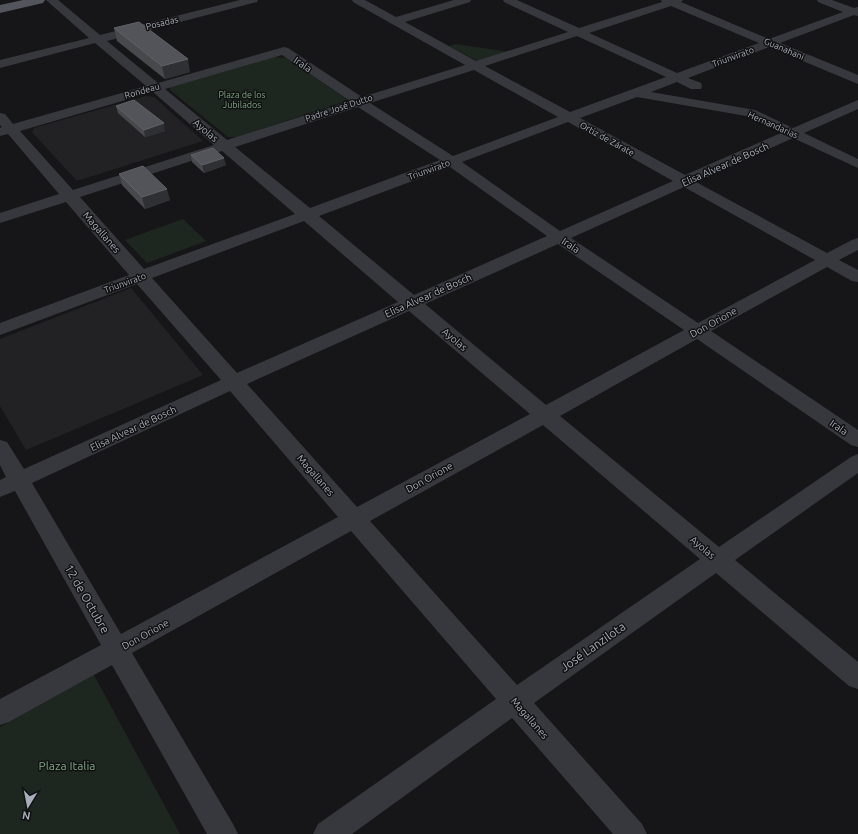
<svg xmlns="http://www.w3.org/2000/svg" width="858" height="834" font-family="Ubuntu,sans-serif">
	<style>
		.built { fill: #222225 }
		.green { fill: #1e271f }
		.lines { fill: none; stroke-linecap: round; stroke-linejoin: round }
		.minor { fill: #37383e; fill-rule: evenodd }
		.major { fill: #53555d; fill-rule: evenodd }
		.wall { fill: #47494d }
		.shaded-wall { fill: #2f3033 }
		.building { fill: #525459; stroke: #5f6268 }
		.labels { text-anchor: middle; stroke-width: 3; stroke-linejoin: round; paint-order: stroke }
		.far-street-label { font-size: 9px; fill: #a7aeb9; stroke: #111113 }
		.far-park-label { font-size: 9px; fill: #7da57e; stroke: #111113 }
		.street-label { font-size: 10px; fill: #a7aeb9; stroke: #111113 }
		.near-street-label { font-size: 12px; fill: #a7aeb9; stroke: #111113 }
		.near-park-label { font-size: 12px; fill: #7da57e; stroke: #111113 }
	</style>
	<rect width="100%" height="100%" fill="#161618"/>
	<!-- built -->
	<path class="built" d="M 146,96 L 154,97 L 203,141 L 80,180 L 76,180 L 32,132 L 34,128 Z
		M 131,288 L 203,375 L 26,450 L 0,406 L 0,339 Z"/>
	<!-- green -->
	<path class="green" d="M 456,44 L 509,52 L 478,61 L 449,46 Z
		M 274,57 L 286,58 L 345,98 L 346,101 L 237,137 L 228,137 L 170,90 L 171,87 Z
		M 183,219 L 206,241 L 147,263 L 125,240 Z
		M 94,675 L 180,834 L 0,834 L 0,727 Z"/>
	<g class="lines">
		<!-- minor -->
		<path class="minor" d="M 46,0 L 58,0 L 100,35 L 240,0 L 258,0 L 257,2 L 107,41 L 158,83 L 284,47 L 288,48 L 362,97 L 465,65 L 353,2 L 352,0 L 365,0 L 396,17 L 454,0 L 471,0 L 470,2 L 405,22 L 476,61 L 568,32 L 504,2 L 503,0 L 517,0 L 579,28 L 662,2 L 661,0 L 683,0 L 681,2 L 769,39 L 843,12 L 818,2 L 817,0 L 832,0 L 854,8 L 858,7 L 858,16 L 854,15 L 780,43 L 858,75 L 858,84 L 769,47 L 688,78 L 701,83 L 702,86 L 701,89 L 691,89 L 677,82 L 651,92 L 755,110 L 793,128 L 858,100 L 858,109 L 804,133 L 858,159 L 858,168 L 793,138 L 696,182 L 827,253 L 852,240 L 858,238 L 858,250 L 839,260 L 858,270 L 858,282 L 852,281 L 827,267 L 711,331 L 858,430 L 858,447 L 851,445 L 697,339 L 560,416 L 719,547 L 851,457 L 858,454 L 858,473 L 735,560 L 858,662 L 858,689 L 849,686 L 716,573 L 534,703 L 642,824 L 647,834 L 613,834 L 512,718 L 352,834 L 313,834 L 318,824 L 496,699 L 351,531 L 132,653 L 233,824 L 238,834 L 207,834 L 112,665 L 9,722 L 0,725 L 0,699 L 101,645 L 15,491 L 0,497 L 0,480 L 6,477 L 0,465 L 0,440 L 7,442 L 24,469 L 221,380 L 137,284 L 0,335 L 0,323 L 129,275 L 66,202 L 0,223 L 0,213 L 59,194 L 8,134 L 0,136 L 0,128 L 2,127 L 0,125 L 0,113 L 5,114 L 13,124 L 146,86 L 95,43 L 0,68 L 0,60 L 89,38 ZM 671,6 L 759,43 L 677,73 L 589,33 ZM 577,36 L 666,77 L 570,112 L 485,66 ZM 282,55 L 350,101 L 227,140 L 165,89 ZM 474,70 L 558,117 L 453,156 L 370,103 ZM 153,92 L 214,145 L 73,190 L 20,131 ZM 637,97 L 746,116 L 781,133 L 685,175 L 580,118 ZM 358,107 L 440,160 L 310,208 L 235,147 ZM 568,122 L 673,181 L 560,231 L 462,162 ZM 222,151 L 295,214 L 144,269 L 80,197 ZM 450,167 L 547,236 L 414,295 L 319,216 ZM 684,187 L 815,260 L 698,323 L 571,238 ZM 304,221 L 398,302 L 237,373 L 152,278 ZM 558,244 L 684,330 L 546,405 L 425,304 ZM 409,311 L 530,414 L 357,507 L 247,384 ZM 230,391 L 338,517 L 121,634 L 32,483 ZM 543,425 L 700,559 L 517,685 L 370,521 Z"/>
		<!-- major -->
		<path class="major" d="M 23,0 L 45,0 L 43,3 L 0,13 L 0,5 Z"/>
	</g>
	<!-- wall -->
	<path class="wall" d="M 114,28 L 190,72 L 165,79 L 117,41 Z
		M 116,106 L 165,131 L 145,137 L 118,113 Z
		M 191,155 L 226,165 L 204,173 L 192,162 Z
		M 119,174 L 170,200 L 145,209 L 122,185 Z"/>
	<!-- shaded-wall -->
	<path class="shaded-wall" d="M 188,59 L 190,72 L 165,79 L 162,66 Z
		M 164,123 L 165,131 L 145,137 L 144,130 Z
		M 224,158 L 226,165 L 204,173 L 202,165 Z
		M 167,189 L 170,200 L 145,209 L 142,197 Z"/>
	<!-- building -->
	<path class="building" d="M 139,22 L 188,59 L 162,66 L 114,28 Z
		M 134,100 L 164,123 L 144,130 L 116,106 Z
		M 213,148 L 224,158 L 202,165 L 191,155 Z
		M 143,166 L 167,189 L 142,197 L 119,174 Z"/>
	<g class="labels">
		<!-- far-street labels -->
		<g class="far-street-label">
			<text transform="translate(162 23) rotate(-14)" y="3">Posadas</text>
			<text transform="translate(784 49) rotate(23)" y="3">Guanahani</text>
			<text transform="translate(733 57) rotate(-20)" y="3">Triunvirato</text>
			<text transform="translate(142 91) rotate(-16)" y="3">Rondeau</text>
			<text transform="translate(339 108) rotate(-18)" y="3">Padre José Dutto</text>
			<text transform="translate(773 125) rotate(24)" y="3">Hernandarias</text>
			<text transform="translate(607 139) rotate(29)" y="3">Ortiz de Zárate</text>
			<text transform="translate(429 170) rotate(-20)" y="3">Triunvirato</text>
			<text transform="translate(125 283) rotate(-20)" y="3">Triunvirato</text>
		</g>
		<!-- far-park labels -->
		<g class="far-park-label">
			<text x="242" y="98">Plaza de los<tspan x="242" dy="10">Jubilados</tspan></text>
		</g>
		<!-- street labels -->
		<g class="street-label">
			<text transform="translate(303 64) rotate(34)" y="4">Irala</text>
			<text transform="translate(206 130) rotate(40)" y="4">Ayolas</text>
			<text transform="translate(725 164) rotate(-24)" y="4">Elisa Alvear de Bosch</text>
			<text transform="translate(102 232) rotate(49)" y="4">Magallanes</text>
			<text transform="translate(571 245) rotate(34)" y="4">Irala</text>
			<text transform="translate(428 295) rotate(-24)" y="4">Elisa Alvear de Bosch</text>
			<text transform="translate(713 322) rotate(-29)" y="4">Don Orione</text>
			<text transform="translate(455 339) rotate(40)" y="4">Ayolas</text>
			<text transform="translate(839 427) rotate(34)" y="4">Irala</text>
			<text transform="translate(133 428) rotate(-25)" y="4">Elisa Alvear de Bosch</text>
			<text transform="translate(316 475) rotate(49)" y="4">Magallanes</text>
			<text transform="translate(429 477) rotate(-29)" y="4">Don Orione</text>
			<text transform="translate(703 547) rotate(40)" y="4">Ayolas</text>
			<text transform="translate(145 634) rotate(-29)" y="4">Don Orione</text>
			<text transform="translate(530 718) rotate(49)" y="4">Magallanes</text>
		</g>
		<!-- near-street labels -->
		<g class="near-street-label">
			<text transform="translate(87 599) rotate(60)" y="4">12 de Octubre</text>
			<text transform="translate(593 647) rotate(-35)" y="4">José Lanzilota</text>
		</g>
		<!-- near-park labels -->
		<g class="near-park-label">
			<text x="67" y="770">Plaza Italia</text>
		</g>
	</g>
	<!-- north arrow -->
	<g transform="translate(28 806) rotate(190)" stroke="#111113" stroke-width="3" paint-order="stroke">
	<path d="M0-3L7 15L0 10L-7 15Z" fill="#a7aeb9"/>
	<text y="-6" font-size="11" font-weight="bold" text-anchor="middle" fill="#a7aeb9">N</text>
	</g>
</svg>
